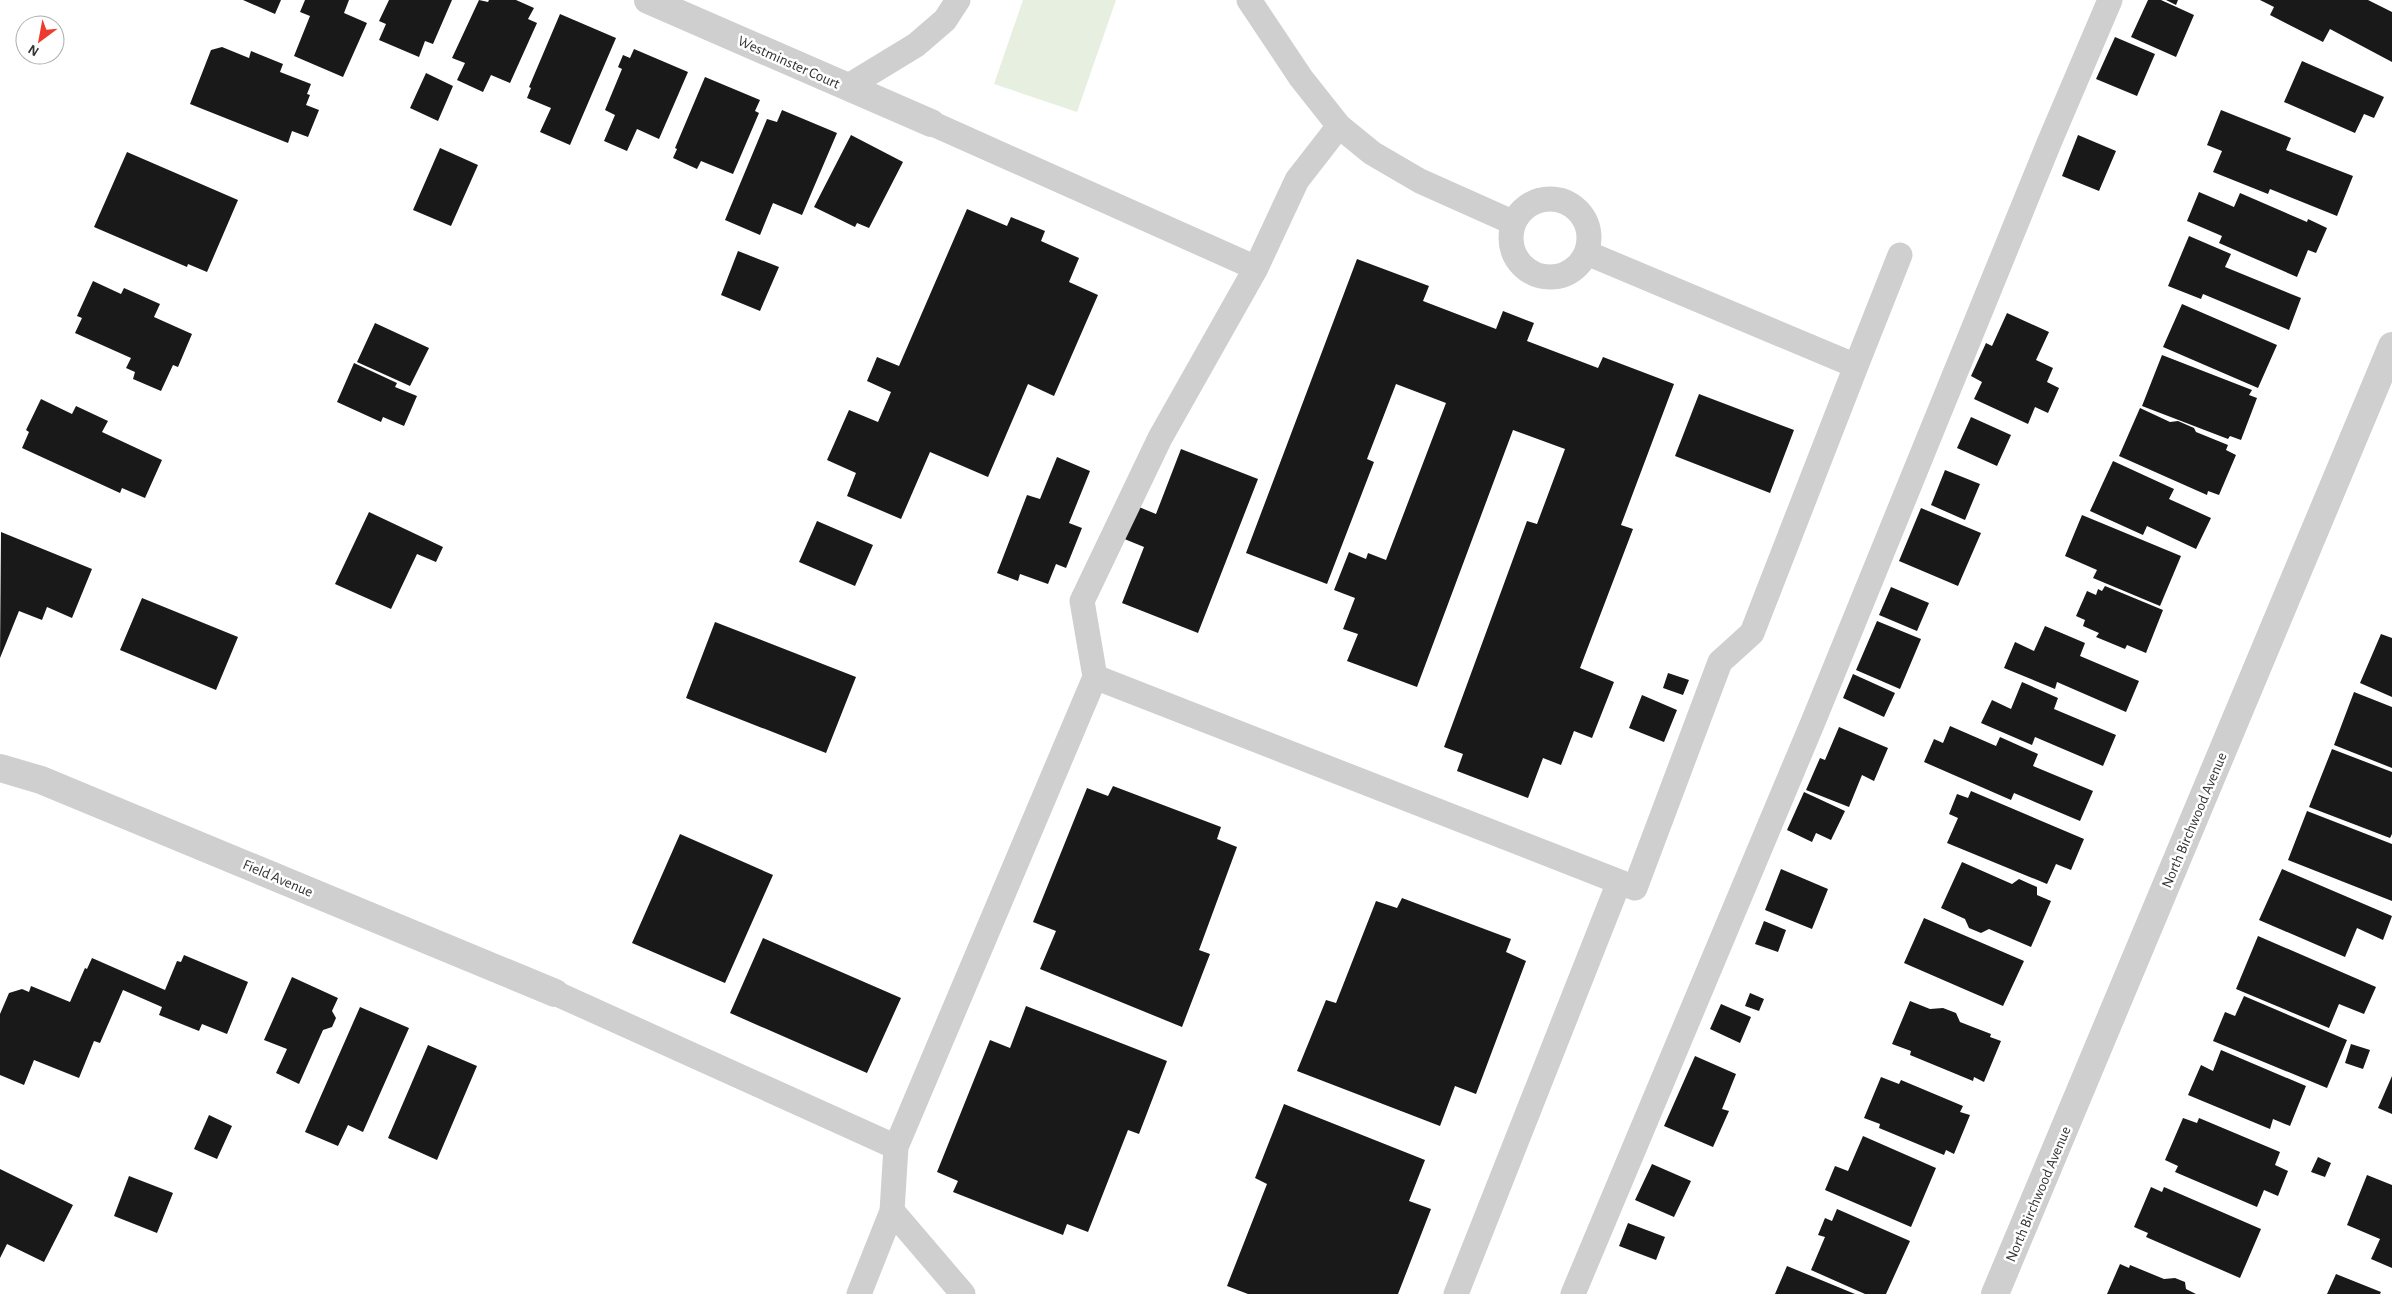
<svg xmlns="http://www.w3.org/2000/svg" width="2392" height="1294" font-family="'Alegreya Sans',sans-serif">
	<style>
		.green { fill: #e6efe0 }
		.building { fill: #191919 }
		.lines { fill: none; stroke-linecap: round; stroke-linejoin: round }
		.lane { stroke: #cfcfcf; stroke-width: 25 }
		.street { stroke: #cfcfcf; stroke-width: 28 }
		.labels { text-anchor: middle; stroke-width: 5; stroke-linejoin: round; paint-order: stroke }
		.street-label { font-size: 15px; fill: #323232; stroke: #fff }
	</style>
	<rect width="100%" height="100%" fill="#fff"/>
	<!-- green -->
	<path class="green" d="M 1023,0 L 1116,0 L 1077,112 L 994,84 Z"/>
	<!-- building -->
	<path class="building" d="M 243,0 L 281,0 L 275,14 Z
		M 305,0 L 349,0 L 344,13 L 367,23 L 343,77 L 294,56 L 310,16 L 300,12 Z
		M 389,0 L 452,0 L 433,44 L 425,41 L 419,57 L 379,40 L 386,24 L 379,21 Z
		M 479,0 L 488,2 L 489,0 L 516,0 L 534,8 L 528,19 L 537,23 L 510,83 L 491,75 L 483,92 L 457,80 L 465,63 L 452,58 Z
		M 2148,0 L 2161,0 L 2194,15 L 2176,57 L 2131,37 Z
		M 2166,0 L 2178,0 L 2176,5 Z
		M 2260,0 L 2368,0 L 2392,12 L 2392,62 L 2330,29 L 2323,42 L 2270,15 L 2274,7 Z
		M 560,14 L 616,38 L 570,145 L 540,132 L 551,108 L 527,98 L 531,88 L 529,87 Z
		M 2115,37 L 2155,54 L 2137,96 L 2096,79 Z
		M 222,47 L 249,58 L 251,51 L 283,64 L 280,72 L 311,84 L 307,94 L 310,95 L 306,105 L 319,110 L 308,137 L 292,131 L 288,143 L 190,104 L 211,50 Z
		M 634,49 L 688,72 L 659,139 L 637,129 L 627,151 L 604,141 L 615,115 L 605,110 L 622,69 L 618,67 L 623,55 L 630,58 Z
		M 2302,61 L 2384,97 L 2374,118 L 2364,114 L 2355,133 L 2284,102 Z
		M 426,73 L 453,86 L 438,121 L 410,108 Z
		M 705,77 L 760,100 L 755,111 L 759,113 L 733,174 L 701,161 L 697,169 L 673,158 L 677,149 L 675,148 Z
		M 782,110 L 837,133 L 802,215 L 773,203 L 760,235 L 725,220 L 767,119 L 777,122 Z
		M 2221,110 L 2291,138 L 2286,150 L 2353,176 L 2337,216 L 2270,189 L 2268,194 L 2213,172 L 2222,151 L 2207,145 Z
		M 851,135 L 903,162 L 869,228 L 857,223 L 855,227 L 814,207 Z
		M 2078,135 L 2116,151 L 2099,191 L 2062,176 Z
		M 440,148 L 478,165 L 451,226 L 413,210 Z
		M 127,152 L 238,200 L 207,272 L 188,264 L 187,267 L 94,227 Z
		M 2199,192 L 2234,207 L 2240,193 L 2307,222 L 2308,219 L 2327,228 L 2316,253 L 2308,250 L 2297,277 L 2219,243 L 2222,236 L 2187,221 Z
		M 967,209 L 1007,226 L 1011,217 L 1045,231 L 1041,241 L 1079,258 L 1069,282 L 1098,295 L 1054,396 L 1028,384 L 988,477 L 930,452 L 901,519 L 847,496 L 856,473 L 827,460 L 849,410 L 878,422 L 891,392 L 867,381 L 877,357 L 899,366 Z
		M 2189,236 L 2231,254 L 2225,267 L 2301,298 L 2289,330 L 2203,294 L 2201,299 L 2168,286 Z
		M 738,251 L 779,267 L 760,311 L 721,295 Z
		M 1357,259 L 1429,286 L 1423,301 L 1496,329 L 1503,311 L 1534,323 L 1527,341 L 1598,368 L 1603,357 L 1674,384 L 1621,525 L 1633,529 L 1580,668 L 1614,682 L 1592,738 L 1574,731 L 1561,765 L 1543,758 L 1528,798 L 1457,771 L 1463,754 L 1444,747 L 1527,521 L 1537,524 L 1565,449 L 1513,430 L 1417,687 L 1347,661 L 1358,634 L 1343,629 L 1355,598 L 1334,590 L 1349,552 L 1366,559 L 1368,553 L 1386,560 L 1446,403 L 1396,384 L 1367,459 L 1374,462 L 1327,584 L 1246,553 Z
		M 93,281 L 121,294 L 124,288 L 160,304 L 154,317 L 192,334 L 178,367 L 173,365 L 161,391 L 133,379 L 135,372 L 126,368 L 131,358 L 75,333 L 82,318 L 77,316 Z
		M 2182,304 L 2277,345 L 2258,388 L 2163,347 Z
		M 2007,313 L 2049,332 L 2036,360 L 2053,368 L 2047,382 L 2059,388 L 2048,413 L 2035,407 L 2028,424 L 1974,399 L 1982,382 L 1971,376 L 1986,343 L 1992,346 Z
		M 375,323 L 429,348 L 410,386 L 357,362 Z
		M 2162,355 L 2252,390 L 2249,395 L 2257,398 L 2241,440 L 2230,436 L 2228,439 L 2142,406 Z
		M 354,363 L 397,383 L 395,387 L 417,396 L 404,426 L 383,417 L 381,422 L 337,402 Z
		M 1699,394 L 1794,430 L 1770,493 L 1675,456 Z
		M 41,399 L 72,414 L 76,406 L 108,421 L 102,432 L 162,460 L 145,498 L 122,488 L 120,493 L 22,448 L 29,432 L 26,430 Z
		M 2140,408 L 2170,422 L 2178,421 L 2194,428 L 2196,432 L 2228,445 L 2226,450 L 2236,455 L 2219,495 L 2208,491 L 2207,495 L 2119,456 Z
		M 1971,417 L 2011,435 L 1997,466 L 1957,448 Z
		M 1181,449 L 1258,479 L 1198,633 L 1122,603 L 1144,547 L 1122,538 L 1134,505 L 1156,514 Z
		M 1057,457 L 1090,471 L 1069,523 L 1082,528 L 1066,568 L 1056,564 L 1048,584 L 1020,574 L 1018,581 L 997,573 L 1027,495 L 1040,499 Z
		M 2113,461 L 2174,489 L 2169,499 L 2211,518 L 2196,549 L 2147,526 L 2143,535 L 2090,511 Z
		M 1945,470 L 1980,484 L 1965,520 L 1931,505 Z
		M 1921,508 L 1981,533 L 1958,586 L 1899,561 Z
		M 369,512 L 443,547 L 436,562 L 417,554 L 391,609 L 335,584 Z
		M 2082,515 L 2181,556 L 2160,606 L 2093,578 L 2097,570 L 2065,556 Z
		M 817,521 L 873,545 L 855,586 L 799,562 Z
		M 1,532 L 92,569 L 72,618 L 47,607 L 42,620 L 19,611 L 0,658 Z
		M 2105,586 L 2163,610 L 2146,653 L 2127,645 L 2125,649 L 2096,637 L 2099,633 L 2083,626 L 2085,620 L 2076,616 L 2087,591 L 2096,595 L 2098,589 L 2102,591 Z
		M 1891,587 L 1929,603 L 1917,631 L 1879,615 Z
		M 142,598 L 238,637 L 216,690 L 120,650 Z
		M 1877,621 L 1921,639 L 1900,689 L 1856,670 Z
		M 715,622 L 856,677 L 826,753 L 686,698 Z
		M 2045,626 L 2085,643 L 2080,656 L 2139,681 L 2126,712 L 2057,682 L 2055,689 L 2004,668 L 2015,642 L 2034,651 Z
		M 2381,634 L 2392,638 L 2392,697 L 2360,683 Z
		M 1668,673 L 1689,680 L 1683,695 L 1663,688 Z
		M 1853,674 L 1895,693 L 1884,717 L 1843,698 Z
		M 2022,682 L 2058,698 L 2054,709 L 2116,735 L 2103,766 L 2035,737 L 2032,745 L 1981,723 L 1992,700 L 2011,709 Z
		M 2354,692 L 2392,707 L 2392,768 L 2334,745 Z
		M 1642,695 L 1677,710 L 1664,742 L 1629,728 Z
		M 1950,726 L 1996,746 L 2000,737 L 2038,754 L 2033,766 L 2093,791 L 2080,821 L 2014,793 L 2011,800 L 1924,762 L 1934,739 L 1943,743 Z
		M 1839,727 L 1888,748 L 1874,781 L 1862,775 L 1849,807 L 1806,790 L 1820,758 L 1825,760 Z
		M 2332,749 L 2392,772 L 2392,834 L 2390,838 L 2309,807 Z
		M 1113,786 L 1221,827 L 1217,839 L 1237,847 L 1199,950 L 1210,954 L 1182,1027 L 1040,969 L 1056,931 L 1033,922 L 1087,788 L 1108,796 Z
		M 1971,791 L 2084,839 L 2071,870 L 2056,864 L 2047,884 L 1947,843 L 1958,818 L 1949,814 L 1957,794 L 1968,798 Z
		M 1804,792 L 1845,811 L 1831,840 L 1816,833 L 1812,842 L 1787,830 Z
		M 2307,811 L 2392,844 L 2392,901 L 2288,860 Z
		M 680,834 L 773,875 L 725,983 L 632,943 Z
		M 1962,862 L 2012,884 L 2019,879 L 2037,887 L 2037,895 L 2051,901 L 2031,947 L 1989,929 L 1981,933 L 1969,928 L 1965,919 L 1941,908 Z
		M 1781,869 L 1828,889 L 1812,929 L 1765,910 Z
		M 2282,869 L 2392,916 L 2383,940 L 2357,928 L 2345,957 L 2259,920 Z
		M 1402,898 L 1511,939 L 1506,952 L 1526,961 L 1476,1094 L 1455,1086 L 1440,1126 L 1297,1071 L 1326,1000 L 1336,1003 L 1376,901 L 1397,908 Z
		M 1924,918 L 2024,961 L 2003,1006 L 1904,963 Z
		M 1764,921 L 1786,930 L 1778,952 L 1755,944 Z
		M 2258,936 L 2376,987 L 2364,1014 L 2339,1004 L 2329,1028 L 2236,989 Z
		M 763,938 L 901,998 L 867,1073 L 730,1013 Z
		M 184,955 L 248,982 L 227,1034 L 202,1024 L 199,1031 L 159,1015 L 162,1007 L 123,990 L 100,1043 L 94,1041 L 79,1078 L 34,1060 L 24,1085 L 0,1075 L 0,1014 L 9,993 L 22,989 L 29,992 L 31,986 L 70,1002 L 85,968 L 87,969 L 92,958 L 165,990 L 177,961 L 181,962 Z
		M 292,977 L 338,998 L 332,1011 L 336,1018 L 332,1027 L 323,1030 L 299,1084 L 276,1073 L 287,1049 L 264,1040 Z
		M 1750,993 L 1764,999 L 1759,1011 L 1745,1006 Z
		M 2244,996 L 2347,1040 L 2327,1088 L 2213,1041 L 2225,1012 L 2235,1016 Z
		M 1910,1001 L 1930,1009 L 1943,1008 L 1956,1013 L 1960,1022 L 1991,1034 L 1990,1037 L 2001,1041 L 1984,1082 L 1974,1077 L 1973,1081 L 1910,1055 L 1911,1051 L 1892,1044 Z
		M 1721,1004 L 1751,1017 L 1740,1043 L 1710,1029 Z
		M 1026,1006 L 1167,1061 L 1139,1134 L 1128,1130 L 1088,1232 L 1067,1224 L 1063,1235 L 953,1192 L 958,1181 L 937,1172 L 990,1040 L 1010,1048 Z
		M 360,1007 L 409,1028 L 363,1132 L 348,1125 L 338,1146 L 305,1132 Z
		M 2351,1044 L 2370,1050 L 2363,1069 L 2345,1063 Z
		M 428,1045 L 477,1066 L 437,1160 L 388,1138 Z
		M 2221,1050 L 2306,1086 L 2290,1126 L 2273,1119 L 2270,1129 L 2188,1095 L 2201,1065 L 2213,1071 Z
		M 1695,1056 L 1736,1074 L 1722,1109 L 1729,1111 L 1713,1147 L 1664,1126 Z
		M 2392,1076 L 2392,1114 L 2378,1108 Z
		M 1881,1077 L 1899,1084 L 1901,1080 L 1963,1106 L 1960,1112 L 1970,1115 L 1954,1154 L 1946,1150 L 1944,1155 L 1879,1128 L 1880,1124 L 1864,1118 Z
		M 1284,1104 L 1425,1160 L 1409,1201 L 1431,1209 L 1398,1294 L 1248,1294 L 1227,1286 L 1267,1184 L 1255,1178 Z
		M 209,1115 L 232,1126 L 217,1159 L 194,1149 Z
		M 2183,1118 L 2197,1123 L 2199,1118 L 2280,1152 L 2275,1165 L 2288,1171 L 2278,1196 L 2264,1190 L 2257,1207 L 2175,1172 L 2178,1166 L 2165,1160 Z
		M 1863,1136 L 1936,1168 L 1911,1227 L 1825,1190 L 1835,1166 L 1848,1171 Z
		M 2318,1157 L 2331,1163 L 2325,1177 L 2311,1172 Z
		M 1652,1164 L 1691,1181 L 1674,1217 L 1635,1200 Z
		M 0,1169 L 73,1205 L 44,1262 L 7,1244 L 0,1258 Z
		M 2367,1175 L 2392,1185 L 2392,1268 L 2371,1259 L 2380,1239 L 2347,1225 Z
		M 129,1176 L 173,1193 L 157,1233 L 114,1216 Z
		M 2151,1187 L 2162,1192 L 2164,1187 L 2261,1229 L 2240,1278 L 2146,1237 L 2148,1233 L 2134,1227 Z
		M 1837,1209 L 1910,1241 L 1886,1294 L 1865,1294 L 1811,1270 L 1825,1237 L 1818,1235 L 1825,1218 L 1832,1221 Z
		M 1628,1223 L 1665,1237 L 1656,1260 L 1619,1246 Z
		M 2120,1264 L 2129,1268 L 2130,1265 L 2164,1279 L 2175,1278 L 2185,1282 L 2186,1289 L 2196,1294 L 2107,1294 Z
		M 1787,1266 L 1855,1294 L 1775,1294 Z
		M 2336,1274 L 2381,1292 L 2380,1294 L 2327,1294 Z"/>
	<g class="lines">
		<!-- lane -->
		<path class="lane" d="M 1249,0 L 1301,78 L 1339,126 L 1372,153 L 1420,181 L 1514,223
			M 847,87 L 916,45 L 945,20 L 958,0
			M 931,123 L 1256,268
			M1511 238a39 39 0 1 1 78 0a39 39 0 1 1-78 0Z
			M 1587,253 L 1856,366 L 1900,255
			M 1095,677 L 1082,601 L 1160,438 L 1256,268 L 1297,180 L 1339,126
			M 555,993 L 896,1147 L 1095,677 L 1635,888 L 1720,662 L 1752,633 L 1856,366
			M 896,1147 L 892,1211 L 963,1294
			M 859,1294 L 892,1211
			M 1456,1294 L 1619,882
			M 1573,1294 L 1813,722 L 2049,143 L 2110,0"/>
		<!-- street -->
		<path class="street" d="M 648,0 L 931,123
			M 0,768 L 41,780 L 555,993
			M 1995,1294 L 2392,346"/>
	</g>
	<g class="labels">
		<!-- street labels -->
		<g class="street-label">
			<text transform="translate(789 62) rotate(24)" y="5">Westminster Court</text>
			<text transform="translate(2194 820) rotate(-67)" y="5">North Birchwood Avenue</text>
			<text transform="translate(278 878) rotate(23)" y="5">Field Avenue</text>
			<text transform="translate(2038 1194) rotate(-67)" y="5">North Birchwood Avenue</text>
		</g>
	</g>
	<!-- north arrow -->
	<g transform="translate(40 40) rotate(212)"><circle r="24" fill="#ffffff" stroke="#adadad"/>
	<path d="M0-4L9 19L0 12L-9 19Z" fill="#ed3b30"/>
	<text y="-8" font-size="14" font-weight="bold" text-anchor="middle" fill="#323232">N</text>
	</g>
</svg>
